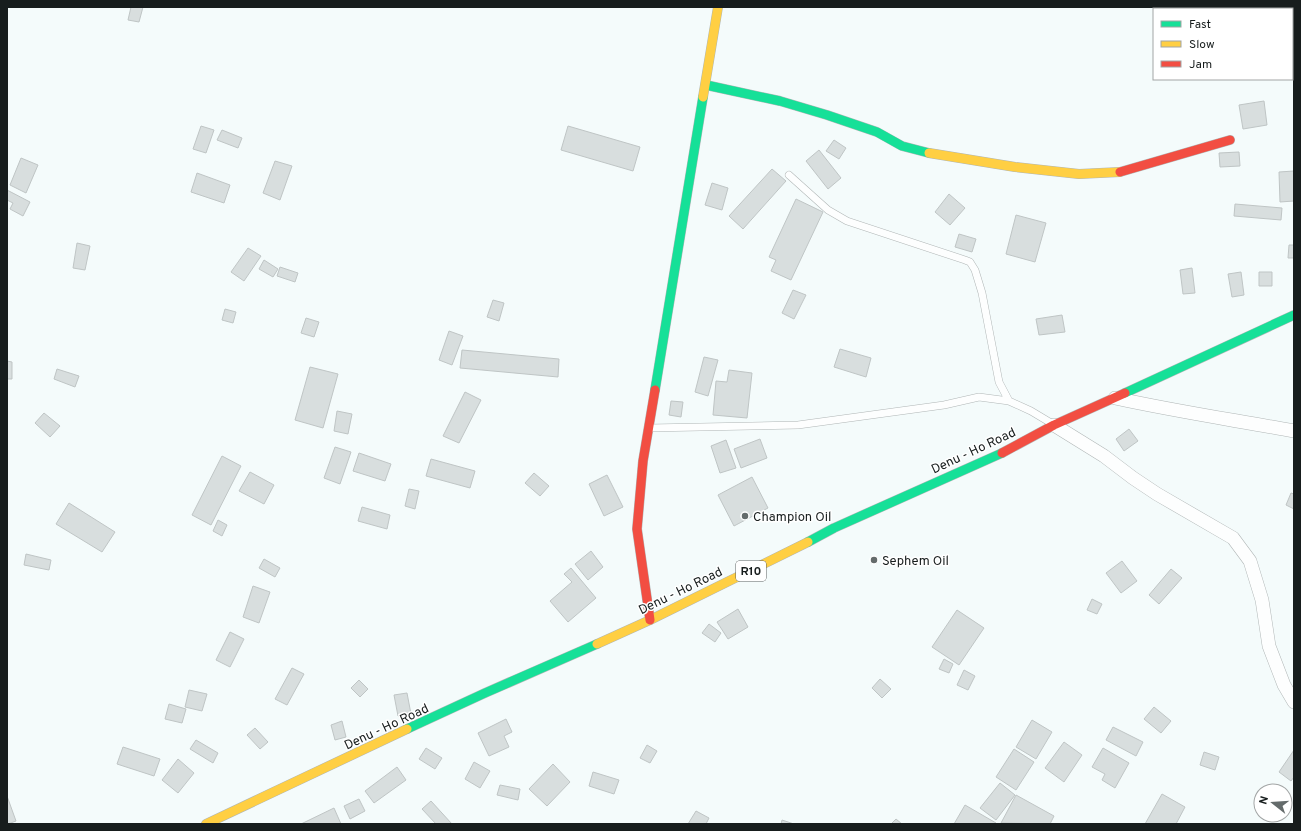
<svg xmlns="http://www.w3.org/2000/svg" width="1301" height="831" font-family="Overpass,sans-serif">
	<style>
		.building { fill: #d8dede; stroke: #bfc5c5 }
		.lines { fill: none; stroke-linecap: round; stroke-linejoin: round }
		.lane-casing { stroke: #b0b6b6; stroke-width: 8 }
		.street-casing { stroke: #b0b6b6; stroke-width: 14 }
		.fast-casing { stroke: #b0b6b6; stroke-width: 10 }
		.slow-casing { stroke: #b0b6b6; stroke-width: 10 }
		.jam-casing { stroke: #b0b6b6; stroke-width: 10 }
		.lane { stroke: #fdfefe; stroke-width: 7 }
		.street { stroke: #fdfefe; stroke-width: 13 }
		.fast { stroke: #16e098; stroke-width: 9 }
		.slow { stroke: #ffcf43; stroke-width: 9 }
		.jam { stroke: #f24e42; stroke-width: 9 }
		.poi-dot { fill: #646b6b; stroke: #fff; stroke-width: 1.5 }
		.labels { text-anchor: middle; stroke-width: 3; stroke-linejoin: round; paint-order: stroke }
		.shield { fill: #fff; stroke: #5d6161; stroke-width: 1 }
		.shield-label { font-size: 12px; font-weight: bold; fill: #171d1d }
		.street-label { font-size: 13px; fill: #171d1d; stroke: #fff }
		.poi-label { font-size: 13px; fill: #171d1d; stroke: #fff; text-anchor: start }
	</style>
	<rect width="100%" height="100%" fill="#f4fbfb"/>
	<!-- building -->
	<path class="building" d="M 131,7 L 143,7 L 139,22 L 128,20 Z
		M 1264,101 L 1267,125 L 1243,129 L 1239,105 Z
		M 201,126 L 214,130 L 206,153 L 193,149 Z
		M 568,126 L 640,147 L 633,171 L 561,150 Z
		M 222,130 L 242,138 L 238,148 L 217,140 Z
		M 834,140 L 846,148 L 839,159 L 826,151 Z
		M 819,150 L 841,178 L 828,189 L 806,161 Z
		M 1239,152 L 1240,166 L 1220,167 L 1219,153 Z
		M 21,158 L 38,165 L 26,193 L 10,185 Z
		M 275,161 L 292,166 L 280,200 L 263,193 Z
		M 772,169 L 786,181 L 743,229 L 729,216 Z
		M 1294,171 L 1294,201 L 1280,202 L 1279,172 Z
		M 197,173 L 230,185 L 224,203 L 191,192 Z
		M 712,183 L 728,188 L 722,210 L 705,205 Z
		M 7,190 L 30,202 L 23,216 L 10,209 L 13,203 L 7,200 Z
		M 949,194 L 965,208 L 950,225 L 935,212 Z
		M 796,199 L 823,212 L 791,280 L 771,271 L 776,260 L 769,257 Z
		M 1235,204 L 1282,208 L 1281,220 L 1234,216 Z
		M 1016,215 L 1046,223 L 1035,262 L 1006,254 Z
		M 959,234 L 976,239 L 972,252 L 955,247 Z
		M 77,243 L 90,246 L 85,270 L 73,268 Z
		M 1289,245 L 1294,245 L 1294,258 L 1288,258 Z
		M 248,248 L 261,256 L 244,281 L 231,272 Z
		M 264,260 L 278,269 L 273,277 L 259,269 Z
		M 280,267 L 298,273 L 295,282 L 277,276 Z
		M 1192,268 L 1195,293 L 1183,294 L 1180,270 Z
		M 1241,272 L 1244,295 L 1232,297 L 1228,274 Z
		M 1259,272 L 1272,272 L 1272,286 L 1259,286 Z
		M 793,290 L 806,295 L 794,319 L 782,313 Z
		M 493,300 L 504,303 L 499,321 L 487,317 Z
		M 225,309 L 236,312 L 233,323 L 222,320 Z
		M 1062,315 L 1065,332 L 1039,335 L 1036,319 Z
		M 306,318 L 319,322 L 314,337 L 301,333 Z
		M 449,331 L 463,336 L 452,365 L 439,360 Z
		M 840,349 L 871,358 L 866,377 L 834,367 Z
		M 462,350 L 559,359 L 558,377 L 460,368 Z
		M 704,357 L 718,360 L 708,396 L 695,392 Z
		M 7,361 L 12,362 L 12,379 L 7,379 Z
		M 310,367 L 338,374 L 323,428 L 295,420 Z
		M 57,369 L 79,376 L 75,387 L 54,379 Z
		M 729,370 L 752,373 L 747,418 L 713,415 L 716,381 L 727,382 Z
		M 465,392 L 481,400 L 459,443 L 443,436 Z
		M 671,401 L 683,402 L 681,417 L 669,415 Z
		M 337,411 L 352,414 L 348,434 L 334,431 Z
		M 44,413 L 60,426 L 50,437 L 35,423 Z
		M 1129,429 L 1138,441 L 1124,451 L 1116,439 Z
		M 760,439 L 767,458 L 741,468 L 734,449 Z
		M 726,440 L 736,468 L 720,473 L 711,446 Z
		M 335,447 L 351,452 L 340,484 L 324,478 Z
		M 359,453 L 391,464 L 385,481 L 353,471 Z
		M 222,456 L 241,466 L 211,525 L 192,515 Z
		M 431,459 L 475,471 L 470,488 L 426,476 Z
		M 250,472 L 274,485 L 264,504 L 239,491 Z
		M 534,473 L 549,486 L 540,496 L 525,483 Z
		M 607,475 L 623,507 L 604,516 L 589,484 Z
		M 752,477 L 768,508 L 734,526 L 718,495 Z
		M 409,489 L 419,491 L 415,509 L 405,506 Z
		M 1291,493 L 1294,494 L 1294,509 L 1286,505 Z
		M 69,503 L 115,532 L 102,552 L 56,524 Z
		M 362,507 L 390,515 L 387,529 L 358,521 Z
		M 218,520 L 227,525 L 222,536 L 213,531 Z
		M 591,551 L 603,567 L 588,580 L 575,564 Z
		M 26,554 L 51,560 L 49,570 L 24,565 Z
		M 264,559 L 280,568 L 275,577 L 259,568 Z
		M 1122,561 L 1137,581 L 1121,593 L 1106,573 Z
		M 571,568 L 596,598 L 568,622 L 550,601 L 572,582 L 564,574 Z
		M 1171,569 L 1182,578 L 1159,604 L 1149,595 Z
		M 253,586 L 270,592 L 259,623 L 243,617 Z
		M 1092,599 L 1102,604 L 1097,614 L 1087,610 Z
		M 738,609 L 748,627 L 728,639 L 717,622 Z
		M 957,610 L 984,628 L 959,665 L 932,647 Z
		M 709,624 L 721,633 L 715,642 L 702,633 Z
		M 230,632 L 244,639 L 230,667 L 216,660 Z
		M 944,659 L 953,664 L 949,673 L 939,669 Z
		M 292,668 L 304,674 L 287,705 L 275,699 Z
		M 964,670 L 975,676 L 968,690 L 957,685 Z
		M 880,679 L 891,689 L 882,698 L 872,688 Z
		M 359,680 L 368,689 L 360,697 L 351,688 Z
		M 189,690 L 207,694 L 202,711 L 185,707 Z
		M 407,693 L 411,714 L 398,716 L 394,695 Z
		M 169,704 L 186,709 L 182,723 L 165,719 Z
		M 1154,707 L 1171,721 L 1161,733 L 1144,719 Z
		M 506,719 L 512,732 L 504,736 L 509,747 L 489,756 L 478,733 Z
		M 1032,720 L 1052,732 L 1036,759 L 1016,747 Z
		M 342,721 L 346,737 L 335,740 L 331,725 Z
		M 1113,727 L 1143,742 L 1136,756 L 1106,740 Z
		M 255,728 L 268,742 L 260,749 L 247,735 Z
		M 196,740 L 218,753 L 213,763 L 190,749 Z
		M 1064,742 L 1082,755 L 1064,782 L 1045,768 Z
		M 647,745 L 657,751 L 650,763 L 640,758 Z
		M 123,747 L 160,759 L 154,776 L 117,764 Z
		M 426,748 L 442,758 L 435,769 L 419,759 Z
		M 1103,748 L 1129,763 L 1115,788 L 1102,780 L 1105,774 L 1092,767 Z
		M 1014,749 L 1034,762 L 1016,790 L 996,777 Z
		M 1294,750 L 1294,777 L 1291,781 L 1279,772 Z
		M 1204,752 L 1219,757 L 1215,770 L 1200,765 Z
		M 178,759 L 194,773 L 178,793 L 162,780 Z
		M 474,762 L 490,771 L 480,788 L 465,779 Z
		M 553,764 L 570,782 L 547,806 L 529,789 Z
		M 397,767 L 406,780 L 374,803 L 365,791 Z
		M 593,772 L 619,780 L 614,794 L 589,786 Z
		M 1000,783 L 1015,795 L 996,820 L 980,808 Z
		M 500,785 L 520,789 L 518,800 L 497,795 Z
		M 1162,794 L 1185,807 L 1176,824 L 1145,824 Z
		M 1016,795 L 1054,816 L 1050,824 L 1001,823 Z
		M 7,796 L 16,821 L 8,824 L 7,824 Z
		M 359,799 L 365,811 L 350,819 L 344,806 Z
		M 431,801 L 452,824 L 436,824 L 422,809 Z
		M 965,805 L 996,823 L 995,824 L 954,824 Z
		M 334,808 L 341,824 L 301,824 Z
		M 696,811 L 709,818 L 706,824 L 688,824 Z
		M 896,819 L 902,824 L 891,824 Z
		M 782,820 L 794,824 L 781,824 Z"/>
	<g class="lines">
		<defs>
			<path id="lane" d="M 789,175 L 828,210 L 847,221 L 965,260 L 970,262 L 975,270 L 982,293 L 999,382 L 1009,401
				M 649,428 L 798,425 L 944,405 L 979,397 L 1009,401 L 1031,411 L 1051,423"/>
			<path id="street" d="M 1115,398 C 1174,411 1234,420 1294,431
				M 1054,425 L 1104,456 L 1133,478 L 1157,494 L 1233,538 L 1250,561 L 1262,600 L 1269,646 L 1284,685 L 1294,702"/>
			<path id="fast" d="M 706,85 L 780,101 L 827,115 L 877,132 L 902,146 L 929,153
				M 655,390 L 703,97
				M 1125,393 L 1294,315
				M 808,542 L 834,528 L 1002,453
				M 407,729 L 485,693 L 597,644"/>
			<path id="slow" d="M 703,97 L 718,7
				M 929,153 L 1015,167 L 1079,174 L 1120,172
				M 597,644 L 650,620 L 808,542
				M 206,824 L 407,729"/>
			<path id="jam" d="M 1120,172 L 1230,140
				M 1002,453 L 1054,425 L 1125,393
				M 650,620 L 637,529 L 643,461 L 655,390"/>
		</defs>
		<!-- lane casing -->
		<use href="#lane" class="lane-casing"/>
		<!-- street casing -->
		<use href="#street" class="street-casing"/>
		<!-- fast casing -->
		<use href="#fast" class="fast-casing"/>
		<!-- slow casing -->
		<use href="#slow" class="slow-casing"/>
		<!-- jam casing -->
		<use href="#jam" class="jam-casing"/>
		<!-- lane -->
		<use href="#lane" class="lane"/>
		<!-- street -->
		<use href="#street" class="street"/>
		<!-- fast -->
		<use href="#fast" class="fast"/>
		<!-- slow -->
		<use href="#slow" class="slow"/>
		<!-- jam -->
		<use href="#jam" class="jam"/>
	</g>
	<!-- markers -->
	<g class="poi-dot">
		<circle cx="745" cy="516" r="4"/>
		<circle cx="874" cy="560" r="4"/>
	</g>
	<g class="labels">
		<!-- shield labels -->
		<rect class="shield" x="736" y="561" width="30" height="20" rx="3"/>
		<g class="shield-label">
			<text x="751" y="575">R10</text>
		</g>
		<!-- street labels -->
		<g class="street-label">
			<text transform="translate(973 450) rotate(-25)" y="5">Denu - Ho Road</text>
			<text transform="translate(680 590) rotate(-26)" y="5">Denu - Ho Road</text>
			<text transform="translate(386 726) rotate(-25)" y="5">Denu - Ho Road</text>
		</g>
		<!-- poi labels -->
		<g class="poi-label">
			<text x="753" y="521">Champion Oil</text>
			<text x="882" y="565">Sephem Oil</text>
		</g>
	</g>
	<!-- border -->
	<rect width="1301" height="831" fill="none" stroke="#171d1d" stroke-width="16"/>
	<!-- legend -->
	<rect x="1153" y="8" width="140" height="72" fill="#ffffff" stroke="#a2a5a5"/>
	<rect x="1161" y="21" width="20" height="6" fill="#16e098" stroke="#a2a5a5"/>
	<text x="1189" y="28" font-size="12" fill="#171d1d">Fast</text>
	<rect x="1161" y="41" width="20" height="6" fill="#ffcf43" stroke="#a2a5a5"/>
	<text x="1189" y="48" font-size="12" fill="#171d1d">Slow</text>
	<rect x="1161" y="61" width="20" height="6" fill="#f24e42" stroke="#a2a5a5"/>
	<text x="1189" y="68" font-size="12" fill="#171d1d">Jam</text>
	<!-- north arrow -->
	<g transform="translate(1273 803) rotate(287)"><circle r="19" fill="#ffffff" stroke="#a2a5a5"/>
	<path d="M0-3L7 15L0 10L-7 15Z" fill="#646b6b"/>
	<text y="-6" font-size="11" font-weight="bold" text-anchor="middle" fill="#171d1d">N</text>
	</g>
</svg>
